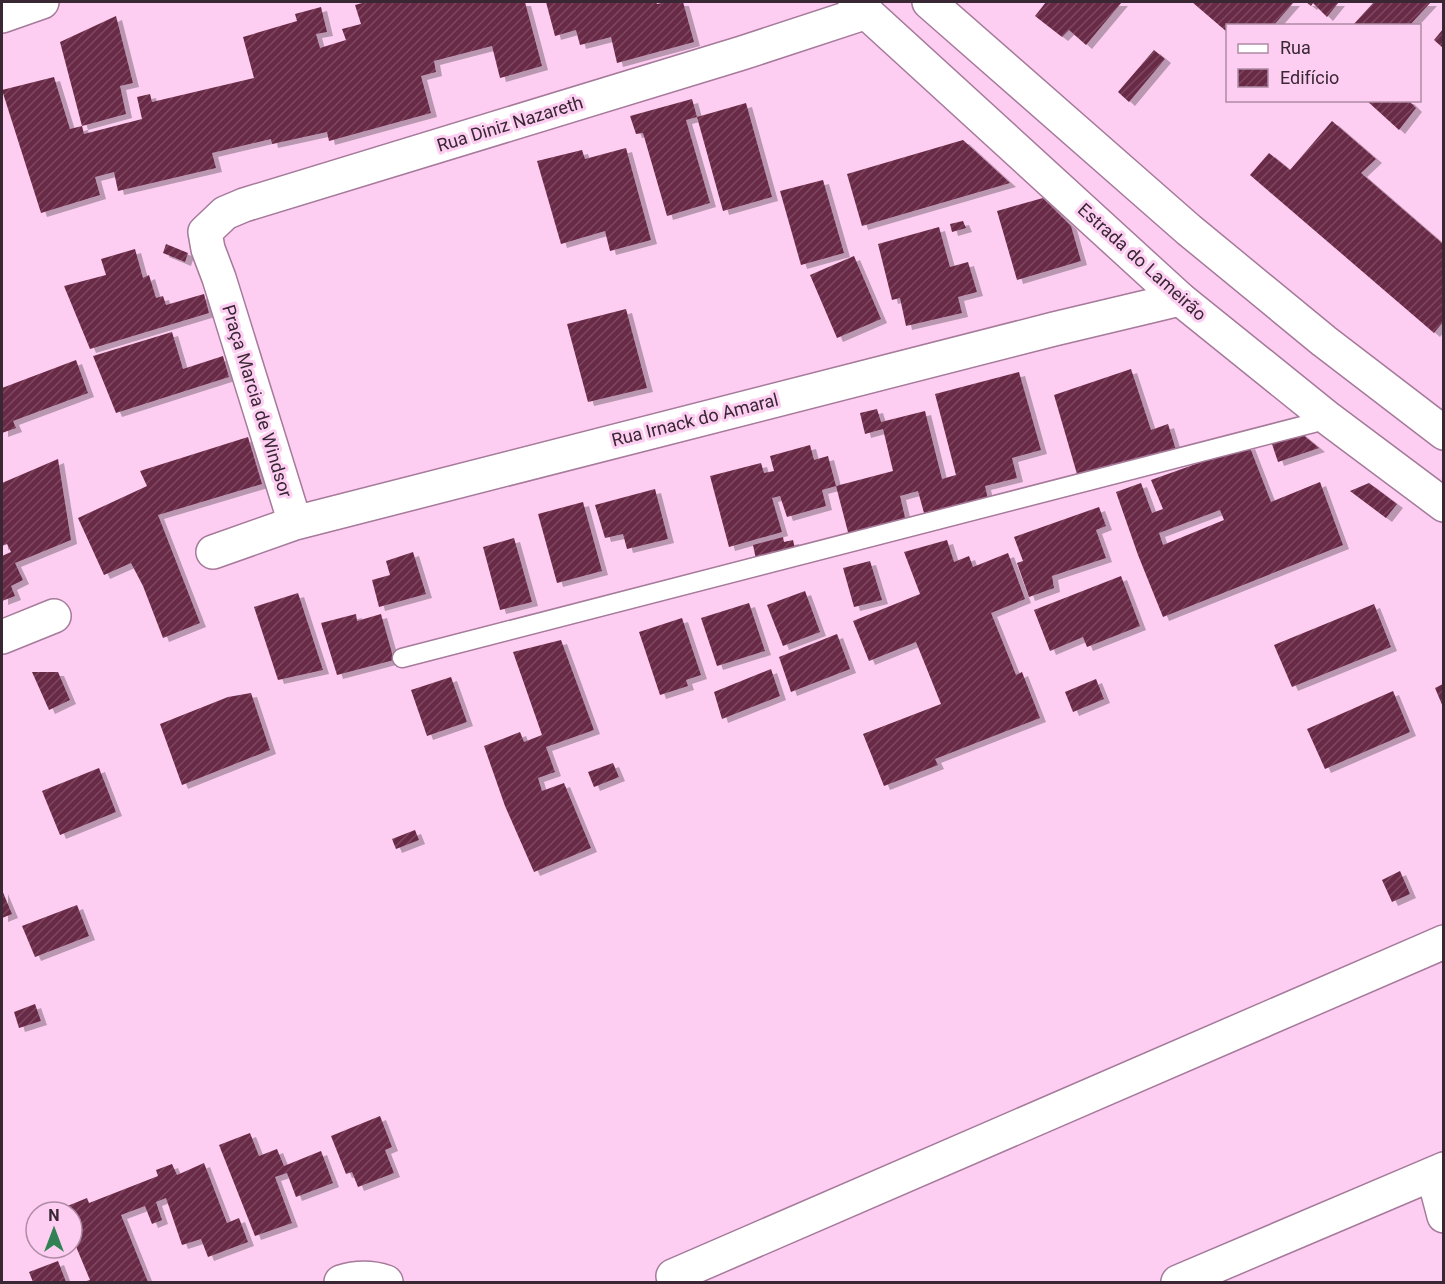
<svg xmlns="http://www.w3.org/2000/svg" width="1445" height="1284" font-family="Roboto,sans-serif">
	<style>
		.building { fill: url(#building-hatch); fill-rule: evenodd; filter: url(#shadow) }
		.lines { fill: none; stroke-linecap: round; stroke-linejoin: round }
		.lane-casing { stroke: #a57a9a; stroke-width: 21 }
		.street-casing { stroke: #a57a9a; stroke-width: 36 }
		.secondary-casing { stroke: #a57a9a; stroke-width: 36 }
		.primary-casing { stroke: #a57a9a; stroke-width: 36 }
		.lane { stroke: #fff; stroke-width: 18 }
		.street { stroke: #fff; stroke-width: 33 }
		.secondary { stroke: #fff; stroke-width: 33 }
		.primary { stroke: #fff; stroke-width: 33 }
		.labels { text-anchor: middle; stroke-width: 6; stroke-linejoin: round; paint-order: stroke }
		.street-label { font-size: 18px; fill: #392734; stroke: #fdcef1 }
	</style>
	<defs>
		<pattern id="building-hatch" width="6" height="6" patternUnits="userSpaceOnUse" patternTransform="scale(1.5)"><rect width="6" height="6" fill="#692a46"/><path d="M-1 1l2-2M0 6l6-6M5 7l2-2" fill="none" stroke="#7b485f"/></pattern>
		<filter id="shadow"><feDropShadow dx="6" dy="4" stdDeviation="0" flood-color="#0004"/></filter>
	</defs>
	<rect width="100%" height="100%" fill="#fdcef1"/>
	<!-- building -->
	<path class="building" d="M 366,2 L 525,2 L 542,66 L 500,78 L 492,46 L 434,61 L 436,72 L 421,76 L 431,113 L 329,141 L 327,132 L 272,144 L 271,139 L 212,153 L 216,168 L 118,191 L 114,172 L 95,177 L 100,195 L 41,213 L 2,90 L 54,77 L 70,129 L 82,126 L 84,134 L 142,119 L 137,97 L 150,94 L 152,102 L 254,78 L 243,37 L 297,21 L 295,14 L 321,7 L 327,32 L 316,34 L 320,48 L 346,40 L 342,29 L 361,24 L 355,5 Z
		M 546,2 L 656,2 L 657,4 L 666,2 L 683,2 L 694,42 L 617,63 L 611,37 L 580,45 L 576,30 L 555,36 Z
		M 1046,2 L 1122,2 L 1086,45 L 1069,30 L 1062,37 L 1035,16 Z
		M 1192,2 L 1294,2 L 1273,26 L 1227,26 L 1227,32 Z
		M 1306,2 L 1339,2 L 1327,17 L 1313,3 L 1311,6 Z
		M 1374,2 L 1431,2 L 1409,26 L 1352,26 Z
		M 116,16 L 133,83 L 120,86 L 126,114 L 82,126 L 60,42 Z
		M 1443,29 L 1443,48 L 1434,40 Z
		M 1154,50 L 1165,59 L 1129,102 L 1118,92 Z
		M 692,99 L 697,117 L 746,103 L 772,197 L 723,211 L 697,117 L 686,120 L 710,203 L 667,216 L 643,133 L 636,134 L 630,116 Z
		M 1366,100 L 1408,100 L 1416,108 L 1399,130 Z
		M 1332,121 L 1376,159 L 1361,173 L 1443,244 L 1443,322 L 1434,333 L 1250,175 L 1269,153 L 1290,170 Z
		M 963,140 L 1010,183 L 862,226 L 847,174 Z
		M 626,148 L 651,240 L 610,251 L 605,231 L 561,244 L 537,161 L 582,150 L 585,159 Z
		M 823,180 L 844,253 L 801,265 L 780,191 Z
		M 1043,198 L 1071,226 L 1081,261 L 1017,280 L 997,211 Z
		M 963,221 L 966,228 L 952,232 L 950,224 Z
		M 939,227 L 950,267 L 968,262 L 977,292 L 958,297 L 962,313 L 906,326 L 900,298 L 892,300 L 878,244 Z
		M 166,244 L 188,253 L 185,262 L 163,253 Z
		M 135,249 L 143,278 L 149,275 L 156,298 L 163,296 L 166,305 L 204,294 L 209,313 L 90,349 L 64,286 L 106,275 L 101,259 Z
		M 854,256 L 881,319 L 837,338 L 810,275 Z
		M 626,309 L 647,388 L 588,402 L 567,324 Z
		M 172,332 L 183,369 L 223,356 L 229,377 L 116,413 L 93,356 Z
		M 76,360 L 88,393 L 13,421 L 16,428 L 2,433 L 2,388 Z
		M 1131,369 L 1151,430 L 1168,424 L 1176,450 L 1079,481 L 1054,395 Z
		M 1019,372 L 1041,450 L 1012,458 L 1017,478 L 985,486 L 989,504 L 964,510 L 963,503 L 924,513 L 918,491 L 900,496 L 907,526 L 850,540 L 836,486 L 822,490 L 826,506 L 787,517 L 780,496 L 772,498 L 782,532 L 729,547 L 710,476 L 761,463 L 764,473 L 774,471 L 770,456 L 810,445 L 814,460 L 828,456 L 836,486 L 893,471 L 883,429 L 865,434 L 860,413 L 877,409 L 881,422 L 925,411 L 942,479 L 956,475 L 935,394 Z
		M 1296,429 L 1319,448 L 1278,462 L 1270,438 Z
		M 248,437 L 262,484 L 158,515 L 200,623 L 163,638 L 143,586 L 131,563 L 104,575 L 78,518 L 147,486 L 140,471 Z
		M 1249,445 L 1271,502 L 1320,482 L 1343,545 L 1163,617 L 1138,555 L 1116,492 L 1141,483 L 1152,513 L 1163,509 L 1151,480 ZM 1220,510 L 1224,520 L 1163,545 L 1159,533 Z
		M 58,459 L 71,540 L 15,563 L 23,580 L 11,586 L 15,596 L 2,601 L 2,556 L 11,552 L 7,544 L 2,546 L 2,483 Z
		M 1369,483 L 1397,504 L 1386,518 L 1350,491 Z
		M 655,489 L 668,539 L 627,549 L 623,534 L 605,538 L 595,505 Z
		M 583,502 L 602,571 L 557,583 L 538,514 Z
		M 1099,507 L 1106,526 L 1096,530 L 1106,558 L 1052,576 L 1054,588 L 1029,597 L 1017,563 L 1023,561 L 1014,537 Z
		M 783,537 L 784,542 L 793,540 L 796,553 L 757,564 L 753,545 Z
		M 514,538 L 532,602 L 500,610 L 483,547 Z
		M 947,540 L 954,562 L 969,556 L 973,567 L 1008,553 L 1025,599 L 991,613 L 1016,675 L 1022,672 L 1040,718 L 935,759 L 938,765 L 884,786 L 863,734 L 941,704 L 916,642 L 869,661 L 853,621 L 920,594 L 904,552 Z
		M 413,552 L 426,594 L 379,607 L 372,580 L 390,575 L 386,561 Z
		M 870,561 L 882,600 L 854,607 L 843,568 Z
		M 1121,576 L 1140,626 L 1087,647 L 1083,637 L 1050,651 L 1034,610 Z
		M 805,591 L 820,632 L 783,646 L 767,605 Z
		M 298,593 L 323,670 L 278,680 L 254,607 Z
		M 749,603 L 765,651 L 717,666 L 701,618 Z
		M 1374,604 L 1391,647 L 1292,687 L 1274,645 Z
		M 356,614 L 357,621 L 381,614 L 394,660 L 337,675 L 321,623 Z
		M 682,618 L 701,675 L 686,680 L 688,686 L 660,695 L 639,632 Z
		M 837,634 L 850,669 L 791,692 L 779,657 Z
		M 561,640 L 594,730 L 546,747 L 555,772 L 538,778 L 542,791 L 564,783 L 591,848 L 534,872 L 505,806 L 484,746 L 520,732 L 524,742 L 542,735 L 513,652 Z
		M 771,669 L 780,696 L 722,719 L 714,692 Z
		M 32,672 L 58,672 L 70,700 L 49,710 Z
		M 451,677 L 467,722 L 427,736 L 411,690 Z
		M 1096,679 L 1104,699 L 1073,712 L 1065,692 Z
		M 1443,684 L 1443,707 L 1435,688 Z
		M 1393,691 L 1410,732 L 1325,769 L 1307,729 Z
		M 251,693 L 270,750 L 182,785 L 160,724 L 228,697 Z
		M 613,763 L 619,777 L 594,787 L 588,772 Z
		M 99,768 L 116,812 L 60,835 L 42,791 Z
		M 415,830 L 419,840 L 396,849 L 392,839 Z
		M 1400,871 L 1410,894 L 1392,902 L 1382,880 Z
		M 2,890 L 12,914 L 2,918 Z
		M 77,905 L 89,936 L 35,957 L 22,926 Z
		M 35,1004 L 41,1021 L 19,1028 L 14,1012 Z
		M 380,1116 L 392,1147 L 385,1150 L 394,1173 L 358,1187 L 352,1172 L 346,1174 L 331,1136 Z
		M 250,1133 L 259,1156 L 277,1149 L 284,1166 L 321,1151 L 333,1183 L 296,1197 L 287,1173 L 275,1177 L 292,1223 L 255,1236 L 219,1145 Z
		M 204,1163 L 227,1223 L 239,1218 L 248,1242 L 208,1257 L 201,1239 L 182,1245 L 166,1198 L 156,1202 L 162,1220 L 152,1224 L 145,1206 L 121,1215 L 148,1282 L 83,1282 L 90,1280 L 72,1237 L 72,1212 L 61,1212 L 60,1209 L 87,1198 L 89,1203 L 158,1176 L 156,1170 L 172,1164 L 177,1175 Z
		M 58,1261 L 66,1282 L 33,1282 L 29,1272 Z"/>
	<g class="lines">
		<defs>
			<path id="lane" d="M 402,658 L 1329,419"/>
			<path id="street" d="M 295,523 L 219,278 L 208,249 L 205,232 L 225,213 L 244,205 L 742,53 L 867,12
				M 213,552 L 295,523 L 1054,329 L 1180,299
				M 2,637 L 54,616
				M 1433,1174 L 1444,1216
				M 673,1276 L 1444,942
				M 341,1282 C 357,1277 371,1277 386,1282
				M 1178,1282 L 1444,1169"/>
			<path id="secondary" d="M 855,2 L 1180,299 L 1329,419 L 1444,505
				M 929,2 L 1189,230 L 1324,341 L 1444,433"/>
			<path id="primary" d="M 2,16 L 42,2"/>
		</defs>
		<!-- lane casing -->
		<use href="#lane" class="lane-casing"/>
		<!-- street casing -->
		<use href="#street" class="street-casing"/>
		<!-- secondary casing -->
		<use href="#secondary" class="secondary-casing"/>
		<!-- primary casing -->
		<use href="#primary" class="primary-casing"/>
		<!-- lane -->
		<use href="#lane" class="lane"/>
		<!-- street -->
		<use href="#street" class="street"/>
		<!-- secondary -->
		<use href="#secondary" class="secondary"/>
		<!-- primary -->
		<use href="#primary" class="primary"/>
	</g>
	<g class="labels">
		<!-- street labels -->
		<g class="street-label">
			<text transform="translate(510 124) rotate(-17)" y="6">Rua Diniz Nazareth</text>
			<text transform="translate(1142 262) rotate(42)" y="6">Estrada do Lameirão</text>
			<text transform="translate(257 401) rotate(73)" y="6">Praça Marcia de Windsor</text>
			<text transform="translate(695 420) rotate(-14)" y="6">Rua Irnack do Amaral</text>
		</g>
	</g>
	<!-- border -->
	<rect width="1445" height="1284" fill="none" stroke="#392734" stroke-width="6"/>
	<!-- legend -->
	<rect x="1226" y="24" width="195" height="78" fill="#fdcef1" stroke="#af8ba5" stroke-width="1.5"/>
	<rect x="1238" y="44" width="30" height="9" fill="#ffffff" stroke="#af8ba5" stroke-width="1.5"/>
	<text x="1280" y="54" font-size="18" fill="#392734">Rua</text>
	<rect x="1238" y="69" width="30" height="18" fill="url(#building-hatch)" stroke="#af8ba5" stroke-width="1.5"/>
	<text x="1280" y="84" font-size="18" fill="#392734">Edifício</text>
	<!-- north arrow -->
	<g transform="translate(54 1230)"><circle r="28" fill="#fdcef1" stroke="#af8ba5" stroke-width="1.5"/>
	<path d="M0-4.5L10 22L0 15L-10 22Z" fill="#308254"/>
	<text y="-9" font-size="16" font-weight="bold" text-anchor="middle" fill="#392734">N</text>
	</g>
</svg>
